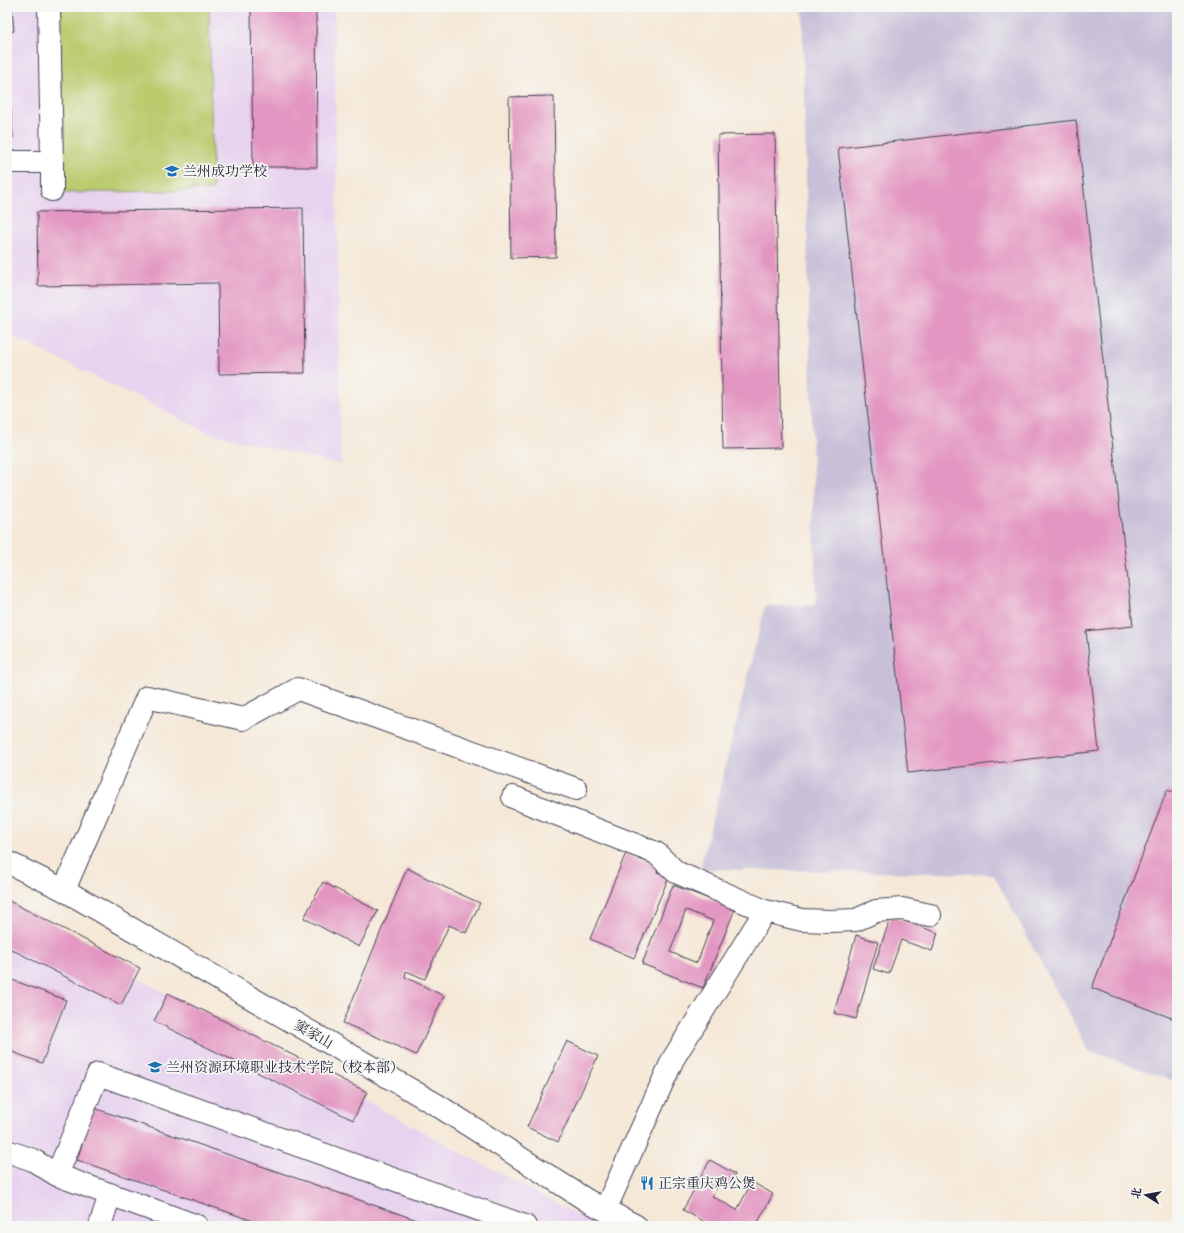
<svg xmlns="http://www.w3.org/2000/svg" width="1184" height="1233" font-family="'IM FELL Double Pica','Noto Serif SC',serif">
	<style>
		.built { fill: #e7d2ef }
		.industrial { fill: #c8bfd8 }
		.green { fill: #bbcb6e; stroke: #6e7654 }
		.building { fill: #e396c1; fill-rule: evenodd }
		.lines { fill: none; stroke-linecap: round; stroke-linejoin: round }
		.minor-casing { stroke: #424052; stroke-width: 24 }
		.minor { stroke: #fff; stroke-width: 22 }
		.labels { text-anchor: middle; stroke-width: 3.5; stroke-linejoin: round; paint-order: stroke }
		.poi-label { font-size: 14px; fill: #22223b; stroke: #f6f6f2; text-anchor: start }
		.street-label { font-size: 14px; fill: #22223b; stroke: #f6f6f2 }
	</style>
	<rect width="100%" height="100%" fill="#f6f6f2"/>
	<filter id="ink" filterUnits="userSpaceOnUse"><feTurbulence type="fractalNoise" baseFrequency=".025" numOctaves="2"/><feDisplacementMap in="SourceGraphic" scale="8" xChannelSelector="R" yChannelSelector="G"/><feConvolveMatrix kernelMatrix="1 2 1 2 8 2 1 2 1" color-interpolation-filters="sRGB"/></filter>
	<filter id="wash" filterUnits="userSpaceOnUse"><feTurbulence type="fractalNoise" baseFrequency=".012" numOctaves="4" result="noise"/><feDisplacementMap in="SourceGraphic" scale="16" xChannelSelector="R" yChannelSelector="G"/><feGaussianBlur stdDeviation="0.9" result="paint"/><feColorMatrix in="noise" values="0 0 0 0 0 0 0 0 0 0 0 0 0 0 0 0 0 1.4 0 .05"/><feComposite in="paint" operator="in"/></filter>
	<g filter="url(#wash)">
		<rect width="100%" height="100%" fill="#f5e8d7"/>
		<!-- built -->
		<path class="built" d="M 7,7 L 334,7 L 341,465 L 209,433 L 35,347 L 7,335 Z
			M 7,908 L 598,1226 L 7,1226 Z"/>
		<!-- industrial -->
		<path class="industrial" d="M 802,7 L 1177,7 L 1177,1082 L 1089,1051 L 993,874 L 700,869 L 765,606 L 816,605 Z"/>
		<!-- green -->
		<path class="green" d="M 60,7 L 209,7 L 213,190 L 63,193 Z"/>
		<g id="blocks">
			<!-- building -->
			<path class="building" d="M 7,7 L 12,7 L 14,31 L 7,32 Z
				M 259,7 L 316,7 L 317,167 L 253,167 L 251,10 L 259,10 Z
				M 8,71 L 13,138 L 7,138 L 7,72 Z
				M 554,96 L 556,257 L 511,258 L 509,97 Z
				M 1076,120 L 1133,626 L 1086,631 L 1099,751 L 908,773 L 838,148 Z
				M 775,134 L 781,448 L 723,449 L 718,135 Z
				M 303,208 L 305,373 L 219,374 L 218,283 L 38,286 L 37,212 Z
				M 1167,790 L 1177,793 L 1177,1020 L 1092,988 Z
				M 626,853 L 659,867 L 657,872 L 669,877 L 634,958 L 590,939 Z
				M 407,868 L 444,887 L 480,903 L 466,933 L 449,925 L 425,979 L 406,971 L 405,977 L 444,996 L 416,1055 L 377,1037 L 343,1023 Z
				M 323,882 L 378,911 L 359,947 L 304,918 Z
				M 673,885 L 735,909 L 703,988 L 642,964 ZM 686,910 L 713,921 L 697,963 L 670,952 Z
				M 7,900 L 140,968 L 121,1005 L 7,947 Z
				M 891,916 L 938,933 L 932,951 L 901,940 L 889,974 L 873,969 Z
				M 856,935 L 878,942 L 856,1019 L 834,1013 Z
				M 7,978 L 66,1000 L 42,1063 L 7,1050 Z
				M 168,993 L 367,1092 L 353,1120 L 154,1021 Z
				M 567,1041 L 598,1056 L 558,1142 L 527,1127 Z
				M 94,1108 L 434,1226 L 268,1226 L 77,1160 Z
				M 710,1160 L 735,1174 L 729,1185 L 721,1181 L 712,1196 L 737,1210 L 752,1182 L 773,1194 L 756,1226 L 712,1226 L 683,1210 Z"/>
		</g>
	</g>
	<g filter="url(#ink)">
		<use href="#blocks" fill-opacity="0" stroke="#424052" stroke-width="1"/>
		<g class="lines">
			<defs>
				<path id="minor" d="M 49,7 L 52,162 L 52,190
					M 7,162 L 52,162
					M 513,797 L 656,853 L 676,872 L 765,911 L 802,920 L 830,921 L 856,920 L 876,911 L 902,909 L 930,915
					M 7,862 L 64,890 L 437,1105 L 588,1201 L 636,1226
					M 64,890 L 147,697 L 243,719 L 298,689 L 576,789
					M 7,1151 L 33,1160 L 57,1175
					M 605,1210 L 673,1059 L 765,911
					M 100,1226 L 110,1194
					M 197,1226 L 57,1175 L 98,1074 L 525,1226"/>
			</defs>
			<!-- minor casing -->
			<use href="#minor" class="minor-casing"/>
			<!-- minor -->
			<use href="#minor" class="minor"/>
		</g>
	</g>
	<!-- icons -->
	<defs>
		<symbol id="school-bare" viewBox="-9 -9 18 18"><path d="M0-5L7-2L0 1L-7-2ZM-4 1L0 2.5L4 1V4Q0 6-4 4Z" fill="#1f6fb2" stroke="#f6f6f2" stroke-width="2.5" paint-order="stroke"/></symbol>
		<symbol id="university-bare" viewBox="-9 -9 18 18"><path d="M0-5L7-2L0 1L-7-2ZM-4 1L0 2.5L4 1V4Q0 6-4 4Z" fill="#1f6fb2" stroke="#f6f6f2" stroke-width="2.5" paint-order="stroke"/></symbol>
		<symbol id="restaurant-bare" viewBox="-9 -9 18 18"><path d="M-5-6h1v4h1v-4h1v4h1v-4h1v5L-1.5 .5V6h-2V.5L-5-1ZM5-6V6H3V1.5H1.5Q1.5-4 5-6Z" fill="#1f6fb2" stroke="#f6f6f2" stroke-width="2.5" paint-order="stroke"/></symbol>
	</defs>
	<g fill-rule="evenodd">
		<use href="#school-bare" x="162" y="161" width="20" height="20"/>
		<use href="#university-bare" x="145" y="1057" width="20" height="20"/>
		<use href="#restaurant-bare" x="637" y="1173" width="20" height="20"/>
	</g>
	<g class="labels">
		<!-- poi labels -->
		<g class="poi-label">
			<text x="183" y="176">兰州成功学校</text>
			<text x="166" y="1072">兰州资源环境职业技术学院（校本部）</text>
			<text x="658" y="1188">正宗重庆鸡公煲</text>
		</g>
		<!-- street labels -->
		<g class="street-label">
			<text transform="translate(314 1034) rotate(30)" y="5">窦家山</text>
		</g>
	</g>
	<!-- margin -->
	<rect width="1184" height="1233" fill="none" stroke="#f6f6f2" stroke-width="24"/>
	<!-- north arrow -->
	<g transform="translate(1146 1195) rotate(281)" stroke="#f6f6f2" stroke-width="3" paint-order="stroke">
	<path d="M0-3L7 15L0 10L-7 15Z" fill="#22223b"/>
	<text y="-6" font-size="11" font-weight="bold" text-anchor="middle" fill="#22223b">北</text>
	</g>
</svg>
